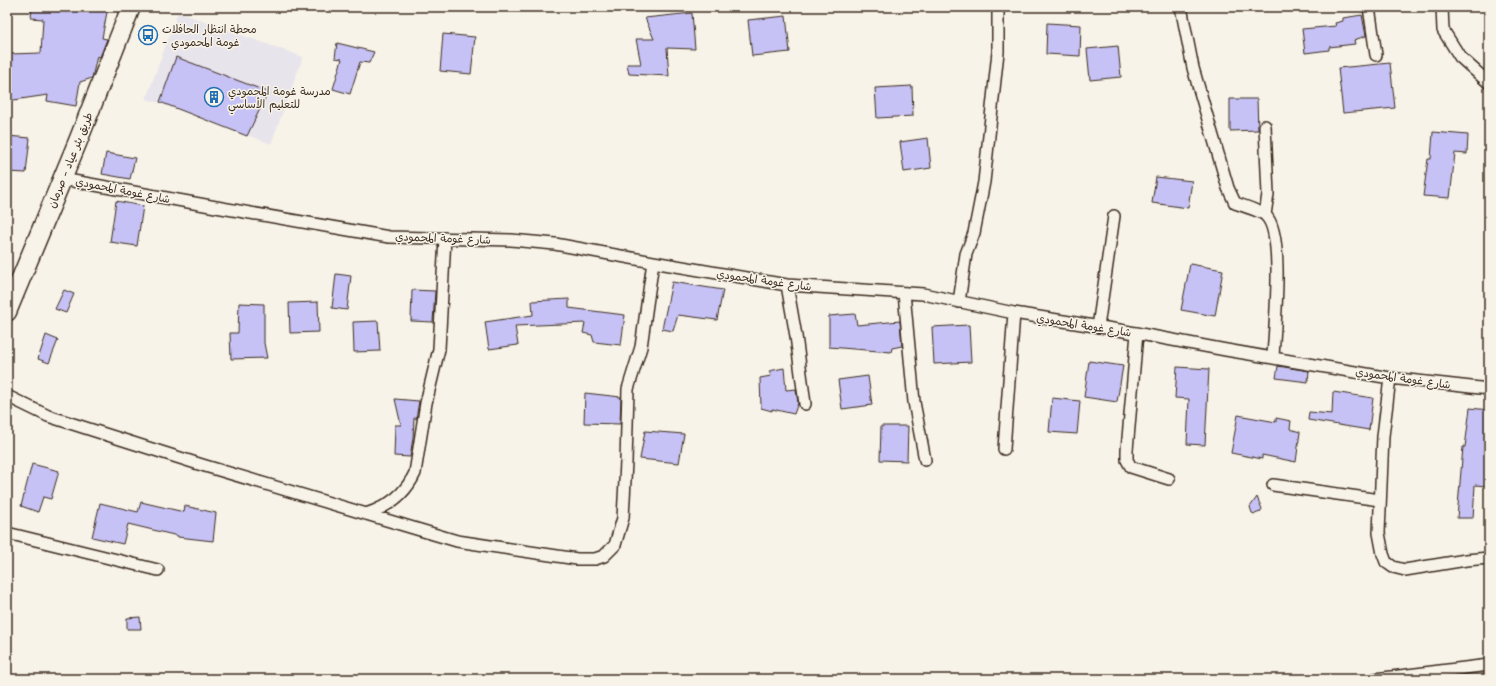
<svg xmlns="http://www.w3.org/2000/svg" width="1496" height="686" font-family="'Shantell Sans','Playpen Sans Arabic',sans-serif">
	<style>
		.built { fill: #e8e4ec }
		.building { fill: #c6c2f5; stroke: #3b2a1e }
		.lines { fill: none; stroke-linecap: round; stroke-linejoin: round }
		.minor-casing { stroke: #3b2a1e; stroke-width: 14 }
		.trunk-casing { stroke: #3b2a1e; stroke-width: 21 }
		.minor { stroke: #f7f3e8; stroke-width: 11 }
		.trunk { stroke: #f7f3e8; stroke-width: 18 }
		.labels { text-anchor: middle; stroke-width: 3; stroke-linejoin: round; paint-order: stroke }
		.poi-label { font-size: 11px; fill: #3b2a1e; stroke: #f7f3e8; text-anchor: start }
		.street-label { font-size: 11px; fill: #3b2a1e; stroke: #f7f3e8 }
	</style>
	<rect width="100%" height="100%" fill="#f7f3e8"/>
	<filter id="ink" filterUnits="userSpaceOnUse"><feTurbulence type="fractalNoise" baseFrequency=".025" numOctaves="2"/><feDisplacementMap in="SourceGraphic" scale="8" xChannelSelector="R" yChannelSelector="G"/><feConvolveMatrix kernelMatrix="1 2 1 2 8 2 1 2 1" color-interpolation-filters="sRGB"/></filter>
	<g filter="url(#ink)">
		<!-- built -->
		<path class="built" d="M 178,12 L 303,57 L 271,144 L 160,103 L 146,99 Z"/>
		<!-- building -->
		<path class="building" d="M 32,7 L 108,7 L 102,38 L 107,39 L 100,57 L 97,56 L 92,78 L 80,82 L 76,106 L 47,101 L 48,95 L 7,101 L 7,57 L 9,56 L 9,54 L 41,53 L 43,19 L 31,18 Z
			M 692,13 L 695,49 L 667,48 L 669,76 L 629,74 L 627,64 L 641,64 L 636,39 L 654,39 L 645,18 Z
			M 1362,15 L 1366,36 L 1354,40 L 1355,44 L 1329,47 L 1329,50 L 1305,53 L 1302,29 L 1336,26 L 1335,23 L 1343,21 L 1343,18 Z
			M 786,16 L 790,52 L 752,56 L 748,20 Z
			M 1047,23 L 1081,25 L 1080,56 L 1046,54 Z
			M 443,34 L 475,37 L 471,74 L 440,71 Z
			M 337,43 L 374,52 L 369,63 L 360,62 L 350,94 L 333,89 L 342,59 L 335,58 Z
			M 1118,46 L 1121,77 L 1090,80 L 1087,49 Z
			M 176,57 L 268,92 L 247,136 L 160,102 Z
			M 1390,63 L 1395,108 L 1343,113 L 1338,68 Z
			M 912,86 L 913,116 L 877,118 L 875,88 Z
			M 1230,99 L 1257,99 L 1258,130 L 1230,131 Z
			M 1433,132 L 1468,135 L 1467,154 L 1455,153 L 1450,198 L 1423,196 L 1428,159 L 1431,159 Z
			M 7,136 L 30,138 L 26,173 L 7,172 Z
			M 928,138 L 931,168 L 904,172 L 900,142 Z
			M 106,153 L 135,158 L 130,179 L 102,174 Z
			M 1156,177 L 1192,181 L 1188,208 L 1152,203 Z
			M 116,201 L 143,206 L 137,246 L 110,242 Z
			M 1190,264 L 1223,270 L 1215,316 L 1181,310 Z
			M 336,274 L 351,276 L 347,310 L 332,308 Z
			M 672,282 L 723,290 L 717,320 L 678,315 L 673,331 L 662,329 Z
			M 64,290 L 74,294 L 66,313 L 55,309 Z
			M 412,290 L 435,291 L 433,322 L 411,321 Z
			M 569,299 L 569,308 L 625,315 L 621,345 L 594,342 L 592,335 L 583,333 L 585,323 L 515,326 L 518,345 L 489,349 L 485,322 L 533,315 L 532,301 Z
			M 318,302 L 319,332 L 290,333 L 289,303 Z
			M 239,303 L 264,304 L 264,343 L 267,358 L 231,359 L 230,333 L 238,333 Z
			M 855,314 L 857,325 L 900,321 L 902,346 L 892,348 L 891,352 L 829,347 L 829,316 Z
			M 378,321 L 380,351 L 354,352 L 353,322 Z
			M 969,325 L 971,362 L 934,364 L 932,327 Z
			M 46,335 L 58,340 L 49,363 L 38,359 Z
			M 1089,361 L 1123,366 L 1117,402 L 1084,397 Z
			M 1278,366 L 1309,371 L 1308,382 L 1276,378 Z
			M 1177,367 L 1209,369 L 1205,445 L 1187,444 L 1189,399 L 1175,398 Z
			M 784,368 L 786,390 L 796,389 L 798,403 L 794,414 L 772,409 L 772,411 L 761,408 L 760,378 L 771,376 L 769,371 Z
			M 868,376 L 872,405 L 842,409 L 838,380 Z
			M 1333,392 L 1373,398 L 1369,430 L 1308,420 L 1309,412 L 1332,414 Z
			M 585,393 L 621,397 L 620,424 L 584,423 Z
			M 1052,398 L 1080,401 L 1077,434 L 1049,432 Z
			M 395,399 L 419,401 L 416,419 L 414,418 L 413,438 L 410,457 L 394,456 L 395,425 L 401,425 Z
			M 1470,408 L 1489,410 L 1489,461 L 1487,486 L 1475,485 L 1473,518 L 1457,518 L 1463,447 L 1465,447 Z
			M 1238,415 L 1276,422 L 1276,418 L 1291,421 L 1290,429 L 1300,432 L 1296,462 L 1262,455 L 1262,459 L 1231,453 Z
			M 881,426 L 908,426 L 907,461 L 880,460 Z
			M 645,431 L 684,434 L 679,463 L 640,459 Z
			M 32,464 L 59,471 L 51,499 L 43,497 L 38,512 L 21,506 Z
			M 1257,497 L 1262,509 L 1260,512 L 1255,514 L 1252,513 L 1250,507 Z
			M 141,502 L 184,512 L 185,506 L 216,513 L 213,541 L 178,537 L 178,536 L 128,524 L 123,544 L 92,537 L 100,503 L 138,512 Z
			M 140,617 L 141,629 L 127,629 L 127,618 Z"/>
		<g class="lines">
			<defs>
				<path id="minor" d="M 1181,7 L 1193,68 L 1228,188 L 1235,203 C 1241,205 1263,212 1266,216 C 1285,234 1274,330 1273,358
					M 1369,7 L 1376,55
					M 1442,7 L 1443,30 L 1460,57 L 1489,83
					M 1265,126 L 1268,194 L 1265,215
					M 62,179 L 216,207 L 389,237 L 511,240 L 555,244 L 653,262 L 787,285 L 923,294 L 1014,313 L 1119,330 L 1226,350 L 1390,378 L 1489,389
					M 787,285 L 796,336 L 805,404
					M 904,293 L 914,402 L 925,460
					M 959,302 L 966,254 L 974,233 L 984,182 L 998,52 L 998,7
					M 1098,327 L 1114,216
					M 1137,333 L 1127,450 L 1127,460 L 1131,467 L 1169,479
					M 1390,378 L 1383,436 L 1379,533 L 1383,554 L 1386,562 L 1393,567 L 1405,570 L 1466,560 L 1489,558
					M 7,396 L 48,416 L 202,465 L 420,530 L 457,541 L 577,559 L 595,559 L 604,556 L 615,545 L 623,518 L 626,462 L 628,389 L 641,347 L 653,262
					M 1004,449 L 1014,313
					M 1273,485 L 1380,500
					M 366,514 C 388,507 405,495 415,473 L 426,403 L 439,349 L 445,238
					M 7,533 L 158,570
					M 1375,679 L 1489,665"/>
				<path id="trunk" d="M 7,312 L 78,141 L 131,7"/>
			</defs>
			<!-- minor casing -->
			<use href="#minor" class="minor-casing"/>
			<!-- trunk casing -->
			<use href="#trunk" class="trunk-casing"/>
			<!-- minor -->
			<use href="#minor" class="minor"/>
			<!-- trunk -->
			<use href="#trunk" class="trunk"/>
		</g>
	</g>
	<!-- icons -->
	<defs>
		<symbol id="bus-ring" viewBox="-11 -11 22 22"><circle r="9.5" fill="#f7f3e8" stroke="#1f6fb2" stroke-width="1.5"/><path d="M-5-6H5V4H4V6H2V4H-2V6H-4V4H-5ZM-3.5-4V0h7V-4ZM-3.5 1.2v1.5H-2V1.2ZM2 1.2v1.5H3.5V1.2Z" fill="#1f6fb2"/></symbol>
		<symbol id="building-ring" viewBox="-11 -11 22 22"><circle r="9.5" fill="#f7f3e8" stroke="#1f6fb2" stroke-width="1.5"/><path d="M-4-6H4V6H1V3H-1V6H-4ZM-2.5-4.3h1.7v1.8h-1.7ZM.8-4.3h1.7v1.8H.8ZM-2.5-1h1.7V.8h-1.7ZM.8-1h1.7V.8H.8Z" fill="#1f6fb2"/></symbol>
	</defs>
	<g fill-rule="evenodd">
		<use href="#bus-ring" x="137" y="24" width="22" height="22"/>
		<use href="#building-ring" x="203" y="86" width="22" height="22"/>
	</g>
	<g class="labels">
		<!-- poi labels -->
		<g class="poi-label">
			<text x="162" y="33">محطة انتظار الحافلات<tspan x="162" dy="13">- غومة المحمودي</tspan></text>
			<text x="228" y="95">مدرسة غومة المحمودي<tspan x="228" dy="13">للتعليم الأساسي</tspan></text>
		</g>
		<!-- street labels -->
		<g class="street-label">
			<text transform="translate(70 160) rotate(-68)" y="4">طريق بئر عياد - صرمان</text>
			<text transform="translate(123 190) rotate(11)" y="4">شارع غومة المحمودي</text>
			<text transform="translate(443 238) rotate(2)" y="4">شارع غومة المحمودي</text>
			<text transform="translate(764 280) rotate(8)" y="4">شارع غومة المحمودي</text>
			<text transform="translate(1084 325) rotate(9)" y="4">شارع غومة المحمودي</text>
			<text transform="translate(1403 378) rotate(8)" y="4">شارع غومة المحمودي</text>
		</g>
	</g>
	<!-- margin -->
	<rect width="1496" height="686" fill="none" stroke="#f7f3e8" stroke-width="24"/>
	<rect x="12" y="12" width="1472" height="662" fill="none" stroke="#3b2a1e" stroke-width="1.5" filter="url(#ink)"/>
</svg>
